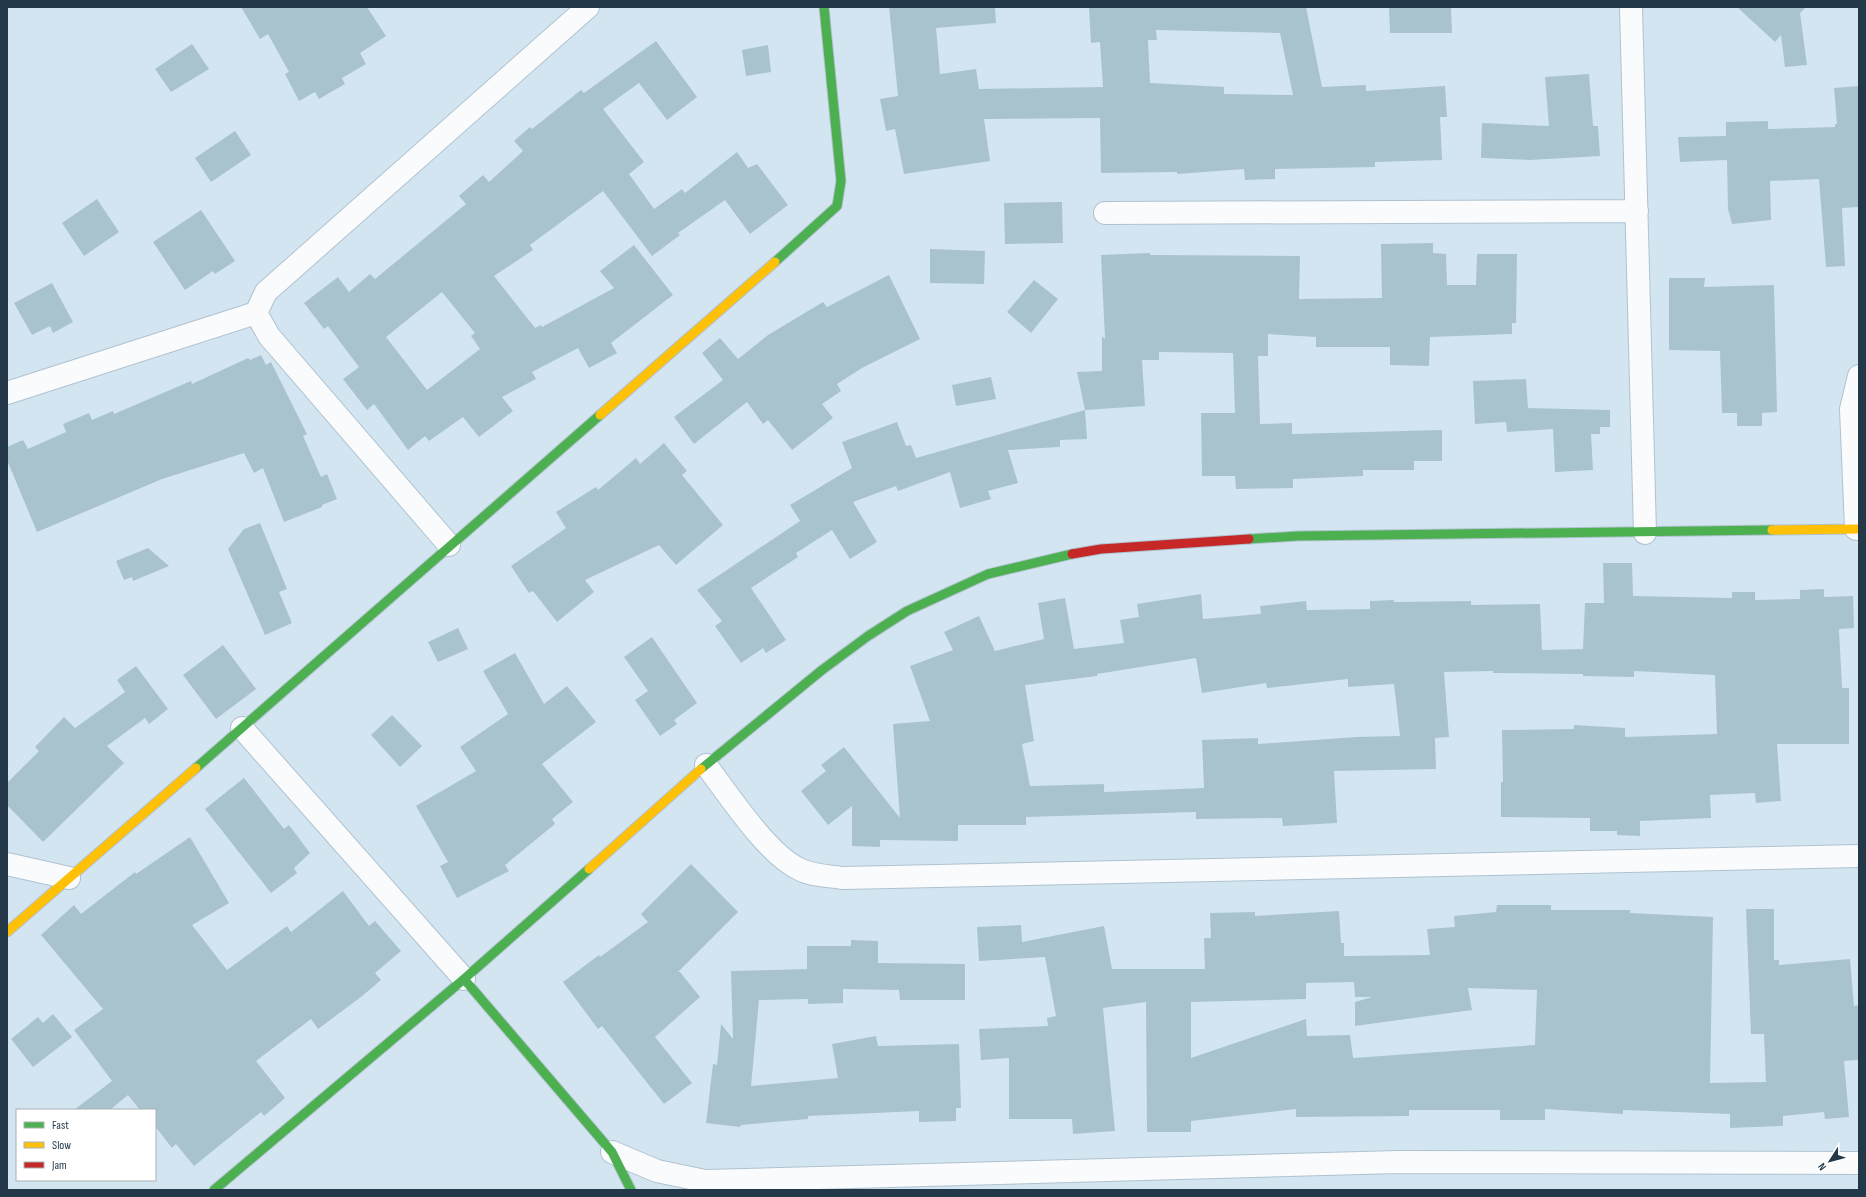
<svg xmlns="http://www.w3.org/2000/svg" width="1866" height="1197" font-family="'Sofia Sans Condensed',sans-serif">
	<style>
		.building { fill: #a9c3ce; fill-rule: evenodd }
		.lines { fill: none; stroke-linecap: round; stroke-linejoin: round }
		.street-casing { stroke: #b0c2cf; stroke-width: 24 }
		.fast-casing { stroke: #b0c2cf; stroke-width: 11 }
		.slow-casing { stroke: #b0c2cf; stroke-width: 11 }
		.jam-casing { stroke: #b0c2cf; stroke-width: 11 }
		.street { stroke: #f9fbfd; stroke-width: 22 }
		.fast { stroke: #4caf50; stroke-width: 9 }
		.slow { stroke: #ffc107; stroke-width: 9 }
		.jam { stroke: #c62828; stroke-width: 9 }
	</style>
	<rect width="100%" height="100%" fill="#d4e5f2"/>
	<!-- building -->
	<path class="building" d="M 241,7 L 367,7 L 386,36 L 360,53 L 366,64 L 342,78 L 345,84 L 319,99 L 315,92 L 299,101 L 285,74 L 289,72 L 268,34 L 260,39 Z
		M 889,7 L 995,7 L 996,23 L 936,28 L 940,74 L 976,69 L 979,89 L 1103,87 L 1100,42 L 1091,43 L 1089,8 L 1306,7 L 1322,87 L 1366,85 L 1366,91 L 1445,86 L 1447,117 L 1440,117 L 1442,160 L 1375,162 L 1375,167 L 1275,169 L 1275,179 L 1245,180 L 1244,169 L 1177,174 L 1177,172 L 1101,173 L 1100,118 L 984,119 L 990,161 L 904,174 L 895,129 L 886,131 L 880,99 L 898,96 ZM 1156,30 L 1280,33 L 1293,95 L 1224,94 L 1224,87 L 1150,83 L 1148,40 L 1157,40 Z
		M 1389,7 L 1451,7 L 1452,33 L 1390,33 Z
		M 1737,7 L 1806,7 L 1800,13 L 1807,65 L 1785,67 L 1781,35 L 1775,42 Z
		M 656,41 L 697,97 L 667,120 L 639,83 L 603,109 L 644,162 L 629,174 L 654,209 L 682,189 L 685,193 L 737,152 L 748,168 L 757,164 L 788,205 L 750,234 L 725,200 L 678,233 L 680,235 L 652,256 L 603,191 L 530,245 L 533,250 L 494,276 L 535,328 L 541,325 L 542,327 L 614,288 L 600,271 L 634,245 L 673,295 L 611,343 L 617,353 L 589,368 L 578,348 L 532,372 L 536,379 L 502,397 L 513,411 L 479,437 L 463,417 L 429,441 L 425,436 L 408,450 L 374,404 L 367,410 L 343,379 L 359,367 L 328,326 L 324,329 L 304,303 L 338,277 L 349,292 L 370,274 L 375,279 L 466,204 L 459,196 L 483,175 L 489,182 L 523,151 L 514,141 L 530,127 L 532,129 L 581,90 L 584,93 ZM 442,292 L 475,333 L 471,336 L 480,349 L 427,390 L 386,337 Z
		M 192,44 L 209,69 L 171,92 L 155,69 Z
		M 768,45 L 771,72 L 746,76 L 742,50 Z
		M 1589,74 L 1593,126 L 1598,126 L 1600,156 L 1530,160 L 1481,158 L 1482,123 L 1549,126 L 1545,77 Z
		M 1859,86 L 1859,207 L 1842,208 L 1845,266 L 1826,267 L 1819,179 L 1770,181 L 1771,220 L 1732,224 L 1728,209 L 1727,160 L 1680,162 L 1678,137 L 1726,136 L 1726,122 L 1768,121 L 1768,129 L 1835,127 L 1835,124 L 1837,124 L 1834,88 Z
		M 235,131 L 251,155 L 211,182 L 195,158 Z
		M 97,199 L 119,232 L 84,256 L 62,223 Z
		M 1062,202 L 1063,243 L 1005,244 L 1004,203 Z
		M 201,210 L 235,261 L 215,274 L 213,271 L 185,290 L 153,242 Z
		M 1433,243 L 1433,253 L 1446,254 L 1447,285 L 1476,285 L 1477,254 L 1517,254 L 1516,323 L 1512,323 L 1512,334 L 1430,337 L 1429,366 L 1390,365 L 1390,347 L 1316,347 L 1316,337 L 1268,334 L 1268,356 L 1258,356 L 1260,424 L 1292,423 L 1292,434 L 1442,430 L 1442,461 L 1414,461 L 1414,470 L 1363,470 L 1363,476 L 1293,479 L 1293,488 L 1236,489 L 1235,476 L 1202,476 L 1201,413 L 1235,413 L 1233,353 L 1159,352 L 1159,360 L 1142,360 L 1145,406 L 1085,410 L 1077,372 L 1102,371 L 1102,336 L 1105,339 L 1101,255 L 1150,253 L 1150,255 L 1300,256 L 1299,299 L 1382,298 L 1381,244 Z
		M 930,249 L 985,251 L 984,284 L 930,283 Z
		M 889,275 L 920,339 L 862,368 L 837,384 L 841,391 L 822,404 L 833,418 L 792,450 L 768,420 L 763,424 L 747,402 L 694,444 L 674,417 L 723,380 L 702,353 L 720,338 L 738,359 L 768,335 L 823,302 L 827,307 Z
		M 1669,278 L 1705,278 L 1704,287 L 1774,285 L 1777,412 L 1762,413 L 1762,426 L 1737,426 L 1737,413 L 1722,413 L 1720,351 L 1669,350 Z
		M 1034,280 L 1058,299 L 1031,333 L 1007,312 Z
		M 52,283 L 73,322 L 53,333 L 50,326 L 32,335 L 14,303 Z
		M 261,355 L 266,365 L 271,362 L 307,434 L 303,436 L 321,477 L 327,474 L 337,499 L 322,505 L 322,507 L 284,522 L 263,468 L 254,473 L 244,453 L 162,479 L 37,532 L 7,460 L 7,447 L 23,440 L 28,449 L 66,432 L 63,424 L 89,413 L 92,420 L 113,411 L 114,414 L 191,381 L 192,384 L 248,358 L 250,360 Z
		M 991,377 L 996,399 L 956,406 L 952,385 Z
		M 1526,379 L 1528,408 L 1610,410 L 1610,427 L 1600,427 L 1600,434 L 1591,434 L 1593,470 L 1555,472 L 1553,429 L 1507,432 L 1506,422 L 1475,424 L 1473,381 Z
		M 1085,410 L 1087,439 L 1060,440 L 1060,447 L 1008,450 L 1018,483 L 988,491 L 991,499 L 960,508 L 950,472 L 898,491 L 896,486 L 853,502 L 877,542 L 850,559 L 832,530 L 796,553 L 798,557 L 751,588 L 786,640 L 766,653 L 763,648 L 741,663 L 715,626 L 722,621 L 697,590 L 800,521 L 790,505 L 852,468 L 842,442 L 897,422 L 906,446 L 911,445 L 916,458 Z
		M 664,443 L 687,471 L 682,475 L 723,525 L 676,565 L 659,545 L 585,580 L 594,592 L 557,622 L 533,591 L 529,593 L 511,566 L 566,528 L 556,512 L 596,487 L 598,490 L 636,458 L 640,464 Z
		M 260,523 L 287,589 L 279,592 L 292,623 L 265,635 L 228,549 L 244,529 Z
		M 148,548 L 169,566 L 133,581 L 132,577 L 124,580 L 116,561 Z
		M 1603,563 L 1632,563 L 1633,596 L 1732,598 L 1732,592 L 1755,592 L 1755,600 L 1800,599 L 1800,590 L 1824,589 L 1824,597 L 1853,596 L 1854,628 L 1839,629 L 1842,688 L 1849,688 L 1849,744 L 1777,744 L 1781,801 L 1756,803 L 1755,793 L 1710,795 L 1711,818 L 1640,821 L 1640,836 L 1617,835 L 1617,831 L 1590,831 L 1590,818 L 1501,817 L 1501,782 L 1503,782 L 1502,730 L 1574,729 L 1574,725 L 1625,728 L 1625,737 L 1717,734 L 1715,675 L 1634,671 L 1634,677 L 1583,676 L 1583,674 L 1493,673 L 1493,671 L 1444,672 L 1449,737 L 1435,738 L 1436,769 L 1334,771 L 1337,823 L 1283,826 L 1282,818 L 1196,819 L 1196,812 L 1026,817 L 1026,825 L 958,825 L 958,841 L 880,840 L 880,847 L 852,846 L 852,806 L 828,825 L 801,791 L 826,771 L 821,765 L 844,747 L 900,818 L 893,724 L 930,721 L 910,666 L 953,650 L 944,632 L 979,616 L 995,651 L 1044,639 L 1038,603 L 1065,598 L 1074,649 L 1124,643 L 1120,620 L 1139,617 L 1137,604 L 1201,594 L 1203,619 L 1261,614 L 1260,606 L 1306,601 L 1307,610 L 1370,609 L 1370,601 L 1394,600 L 1394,602 L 1471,601 L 1471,605 L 1540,604 L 1542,650 L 1583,649 L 1585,603 L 1604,603 ZM 1196,658 L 1202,693 L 1266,683 L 1267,688 L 1348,679 L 1348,687 L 1394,684 L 1400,736 L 1356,737 L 1258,744 L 1258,738 L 1202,740 L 1204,788 L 1104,792 L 1104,784 L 1030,786 L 1022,744 L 1034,741 L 1025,685 L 1097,676 L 1097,674 Z
		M 458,628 L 468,649 L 438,662 L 428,642 Z
		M 652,637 L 697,703 L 674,720 L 677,724 L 660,736 L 635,700 L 648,691 L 624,657 Z
		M 223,645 L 256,689 L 216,719 L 183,675 Z
		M 515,653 L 544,704 L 567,686 L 596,722 L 542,764 L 573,802 L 552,819 L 555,824 L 505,865 L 509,871 L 457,898 L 440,866 L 448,862 L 416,806 L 476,771 L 460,747 L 508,714 L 483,671 Z
		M 136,666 L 168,709 L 149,724 L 145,718 L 107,746 L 124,763 L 43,842 L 7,805 L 7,783 L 39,751 L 35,747 L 64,717 L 75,728 L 125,692 L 117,680 Z
		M 392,715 L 422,746 L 400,767 L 371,735 Z
		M 244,778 L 284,829 L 289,825 L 310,853 L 294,868 L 297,873 L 271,893 L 205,809 Z
		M 190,837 L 229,903 L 192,925 L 227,970 L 287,926 L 291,932 L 343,891 L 369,926 L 375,921 L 401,951 L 375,973 L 381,980 L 361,997 L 318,1029 L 311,1019 L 256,1061 L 285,1098 L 264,1116 L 261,1112 L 194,1166 L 176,1144 L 172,1148 L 155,1126 L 155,1110 L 140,1110 L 128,1095 L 110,1110 L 74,1110 L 112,1081 L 74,1030 L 103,1009 L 41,935 L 74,905 L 81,914 L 135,872 L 136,874 Z
		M 691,864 L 738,912 L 678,972 L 680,972 L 700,997 L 655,1037 L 692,1083 L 664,1104 L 602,1026 L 598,1029 L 563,982 L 599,955 L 600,957 L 648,922 L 641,914 Z
		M 1497,905 L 1551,905 L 1551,910 L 1630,910 L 1630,913 L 1713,917 L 1710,1083 L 1766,1082 L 1764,1034 L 1751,1034 L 1746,909 L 1774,909 L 1774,960 L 1779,960 L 1779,965 L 1850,959 L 1854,1006 L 1859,1005 L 1859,1060 L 1844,1061 L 1849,1117 L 1825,1119 L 1824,1112 L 1783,1116 L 1783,1126 L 1730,1128 L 1730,1114 L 1623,1110 L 1623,1114 L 1545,1109 L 1545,1120 L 1500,1120 L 1500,1110 L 1409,1110 L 1409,1116 L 1296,1117 L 1296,1109 L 1191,1121 L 1191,1132 L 1147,1132 L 1146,1002 L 1103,1008 L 1115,1131 L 1073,1134 L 1072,1119 L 1009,1119 L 1009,1058 L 981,1060 L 979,1029 L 1048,1026 L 1047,1018 L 1056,1016 L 1045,957 L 979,961 L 977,927 L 1021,925 L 1022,942 L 1104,926 L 1112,969 L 1205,969 L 1204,938 L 1211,938 L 1210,913 L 1255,912 L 1255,916 L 1339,911 L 1341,943 L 1344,943 L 1344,956 L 1430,955 L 1427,929 L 1455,927 L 1454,916 L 1496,912 ZM 1354,982 L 1355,997 L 1372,997 L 1355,1002 L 1355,1026 L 1472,1010 L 1468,988 L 1537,990 L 1535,1045 L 1353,1058 L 1350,1035 L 1307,1036 L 1306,1019 L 1191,1058 L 1191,1002 L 1306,999 L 1306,983 Z
		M 851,940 L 878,941 L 878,963 L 965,964 L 965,1000 L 900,1000 L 899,990 L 843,989 L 843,1003 L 808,1004 L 808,999 L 759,1000 L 751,1086 L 838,1078 L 832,1044 L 876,1036 L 878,1046 L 959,1044 L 961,1108 L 956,1108 L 956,1121 L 919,1122 L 919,1111 L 808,1116 L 808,1119 L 741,1125 L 740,1127 L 706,1123 L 713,1064 L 717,1065 L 721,1024 L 733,1039 L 731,971 L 807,969 L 807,946 L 851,946 Z
		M 53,1014 L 72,1037 L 33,1067 L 11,1039 L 38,1017 L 43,1023 Z"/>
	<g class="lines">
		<defs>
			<path id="street" d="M 1631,7 L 1645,533
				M 1105,213 L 1637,211
				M 7,393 L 256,313
				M 1856,529 L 1851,409 L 1859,376
				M 449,545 L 269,336 L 256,313 L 266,292 L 588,7
				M 242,728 L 464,979
				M 706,765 C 728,794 767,854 799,869 C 812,876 829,876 844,878 L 1859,856
				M 7,864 L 69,878
				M 612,1152 L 657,1171 L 705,1181 L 1398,1162 L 1859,1163"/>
			<path id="fast" d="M 775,262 L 837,206 L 841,181 L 824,7
				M 1249,539 L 1298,536 L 1772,530
				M 196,768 L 600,415
				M 701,769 L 822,670 L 868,636 L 907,611 L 988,574 L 1072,554
				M 464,979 L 612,1152 L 631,1190
				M 214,1190 L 464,979 L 589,869"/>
			<path id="slow" d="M 600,415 L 775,262
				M 1772,530 L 1859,529
				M 589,869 L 701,769
				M 7,932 L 196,768"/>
			<path id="jam" d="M 1072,554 L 1101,549 L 1249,539"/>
		</defs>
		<!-- street casing -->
		<use href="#street" class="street-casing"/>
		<!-- fast casing -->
		<use href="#fast" class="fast-casing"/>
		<!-- slow casing -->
		<use href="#slow" class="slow-casing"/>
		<!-- jam casing -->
		<use href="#jam" class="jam-casing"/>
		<!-- street -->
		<use href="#street" class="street"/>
		<!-- fast -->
		<use href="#fast" class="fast"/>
		<!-- slow -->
		<use href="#slow" class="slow"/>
		<!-- jam -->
		<use href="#jam" class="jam"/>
	</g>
	<!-- border -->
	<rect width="1866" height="1197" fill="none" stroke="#233949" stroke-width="16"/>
	<!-- legend -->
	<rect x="16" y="1109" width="140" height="72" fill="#ffffff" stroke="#a7b0b6"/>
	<rect x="24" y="1122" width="20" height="6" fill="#4caf50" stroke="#a7b0b6"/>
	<text x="52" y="1129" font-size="12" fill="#233949">Fast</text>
	<rect x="24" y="1142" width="20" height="6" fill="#ffc107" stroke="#a7b0b6"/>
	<text x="52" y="1149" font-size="12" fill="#233949">Slow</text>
	<rect x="24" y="1162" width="20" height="6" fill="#c62828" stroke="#a7b0b6"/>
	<text x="52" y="1169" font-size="12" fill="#233949">Jam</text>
	<!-- north arrow -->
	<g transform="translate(1830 1161) rotate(234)" stroke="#ffffff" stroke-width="3" paint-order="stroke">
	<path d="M0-3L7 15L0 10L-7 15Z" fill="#233949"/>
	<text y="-6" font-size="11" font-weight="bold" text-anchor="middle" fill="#233949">N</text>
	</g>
</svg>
